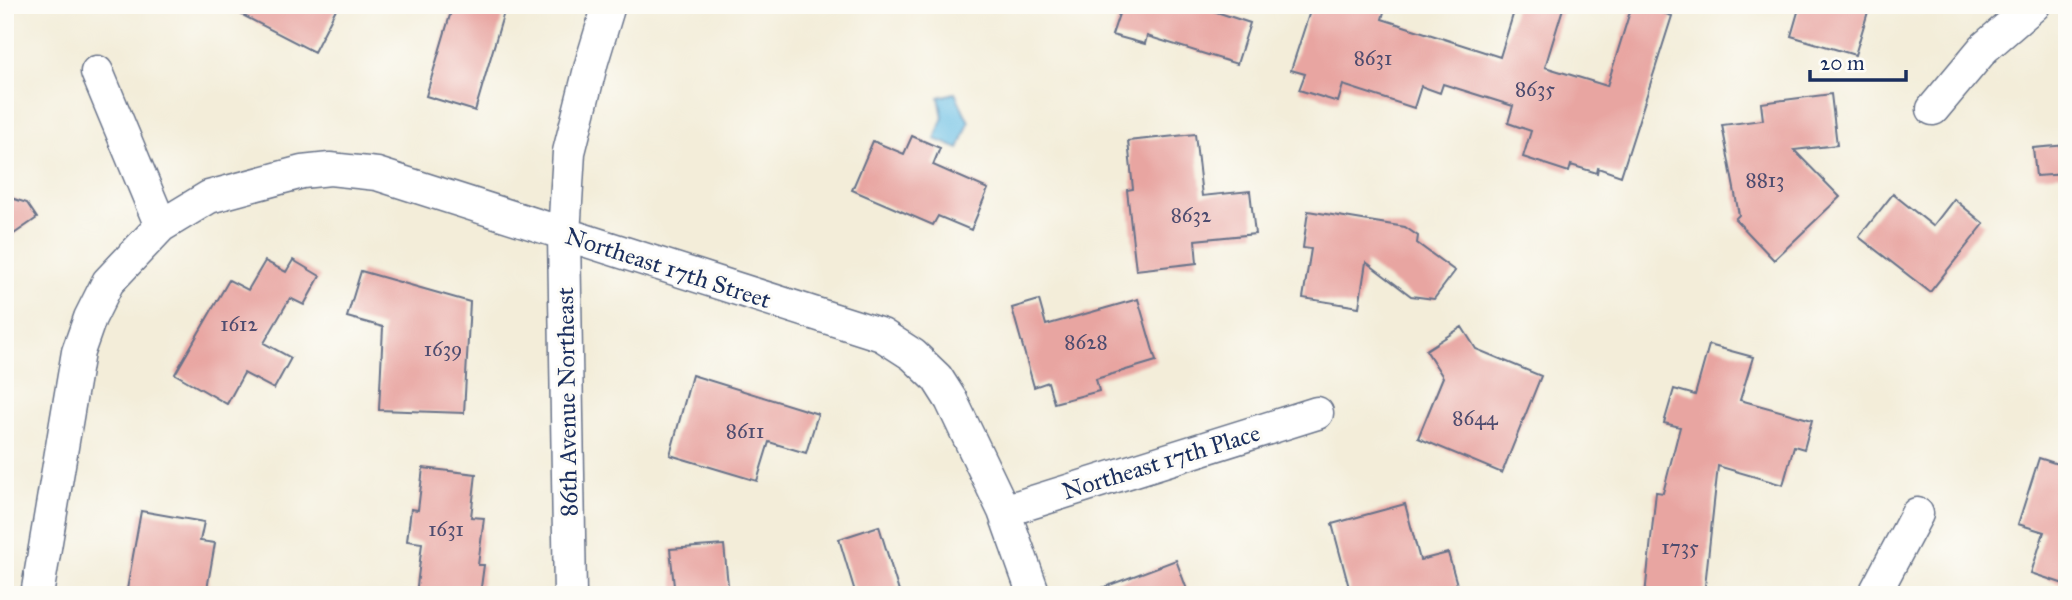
<svg xmlns="http://www.w3.org/2000/svg" width="2072" height="600" font-family="'IM FELL Great Primer',serif">
	<style>
		.water { fill: #67bee4; stroke: #4176a1; stroke-width: 2 }
		.building { fill: #e8a5a1 }
		.lines { fill: none; stroke-linecap: round; stroke-linejoin: round }
		.street-casing { stroke: #677289; stroke-width: 35 }
		.street { stroke: #fff; stroke-width: 32 }
		.labels { text-anchor: middle; stroke-width: 6; stroke-linejoin: round; paint-order: stroke }
		.number-label { font-size: 21px; fill: #4e4c6f }
		.street-label { font-size: 24px; fill: #1b2f5e; stroke: #fdfcf7 }
	</style>
	<rect width="100%" height="100%" fill="#fdfcf7"/>
	<filter id="ink" filterUnits="userSpaceOnUse"><feTurbulence type="fractalNoise" baseFrequency=".0143" numOctaves="2"/><feDisplacementMap in="SourceGraphic" scale="14" xChannelSelector="R" yChannelSelector="G"/><feConvolveMatrix kernelMatrix="1 2 1 2 8 2 1 2 1" color-interpolation-filters="sRGB"/></filter>
	<filter id="wash" filterUnits="userSpaceOnUse"><feTurbulence type="fractalNoise" baseFrequency=".00686" numOctaves="4" result="noise"/><feDisplacementMap in="SourceGraphic" scale="28" xChannelSelector="R" yChannelSelector="G"/><feGaussianBlur stdDeviation="1.57" result="paint"/><feColorMatrix in="noise" values="0 0 0 0 0 0 0 0 0 0 0 0 0 0 0 0 0 1.4 0 .05"/><feComposite in="paint" operator="in"/></filter>
	<g filter="url(#wash)">
		<rect width="100%" height="100%" fill="#f3edd9"/>
		<!-- water -->
		<path class="water" d="M 955,93 L 969,122 L 959,149 L 935,139 L 943,117 L 939,97 Z"/>
		<g id="blocks">
			<!-- building -->
			<path class="building" d="M 223,5 L 338,5 L 314,52 Z
				M 453,5 L 506,5 L 475,111 L 426,96 Z
				M 1122,5 L 1195,5 L 1250,23 L 1237,64 L 1147,36 L 1145,44 L 1112,35 Z
				M 1312,5 L 1386,5 L 1382,19 L 1500,57 L 1516,5 L 1564,5 L 1545,67 L 1607,86 L 1632,5 L 1639,5 L 1672,16 L 1621,176 L 1598,168 L 1597,173 L 1571,165 L 1569,172 L 1523,157 L 1531,131 L 1508,123 L 1513,106 L 1443,84 L 1440,93 L 1421,86 L 1414,108 L 1343,85 L 1338,102 L 1299,90 L 1305,74 L 1291,70 Z
				M 1800,5 L 1870,5 L 1855,55 L 1791,36 Z
				M 1831,94 L 1837,145 L 1794,150 L 1840,197 L 1774,260 L 1735,219 L 1739,215 L 1722,125 L 1763,120 L 1761,103 Z
				M 1195,134 L 1202,196 L 1250,191 L 1255,234 L 1195,240 L 1197,263 L 1136,270 L 1127,190 L 1133,189 L 1128,141 Z
				M 912,136 L 940,148 L 933,165 L 988,189 L 971,230 L 938,216 L 933,225 L 852,190 L 873,141 L 904,154 Z
				M 2067,145 L 2067,174 L 2036,176 L 2033,148 Z
				M 1893,194 L 1933,226 L 1954,199 L 1984,224 L 1930,292 L 1859,237 Z
				M 5,196 L 27,203 L 37,218 L 5,240 Z
				M 1308,211 L 1405,227 L 1418,236 L 1417,243 L 1455,271 L 1434,299 L 1411,296 L 1366,262 L 1359,307 L 1303,298 L 1311,249 L 1303,248 Z
				M 293,260 L 320,276 L 304,305 L 290,298 L 264,343 L 291,358 L 274,389 L 244,373 L 227,404 L 175,374 L 229,280 L 248,290 L 265,261 L 286,272 Z
				M 361,271 L 470,302 L 464,413 L 379,410 L 383,327 L 347,317 Z
				M 1138,299 L 1156,361 L 1096,379 L 1099,391 L 1054,403 L 1048,382 L 1034,387 L 1012,308 L 1039,300 L 1046,325 Z
				M 1462,327 L 1476,349 L 1541,376 L 1502,473 L 1418,438 L 1443,377 L 1426,350 Z
				M 1709,345 L 1753,357 L 1740,400 L 1812,420 L 1804,449 L 1794,446 L 1783,485 L 1718,466 L 1704,595 L 1645,595 L 1656,492 L 1663,493 L 1680,427 L 1664,423 L 1674,389 L 1695,395 Z
				M 692,375 L 818,414 L 806,453 L 769,442 L 757,481 L 670,455 Z
				M 2039,458 L 2067,467 L 2067,585 L 2031,573 L 2044,532 L 2018,524 Z
				M 423,468 L 476,474 L 471,517 L 484,518 L 478,565 L 484,565 L 480,595 L 416,595 L 422,543 L 407,541 L 411,509 L 418,510 Z
				M 1405,504 L 1420,560 L 1448,553 L 1460,595 L 1351,595 L 1332,524 Z
				M 141,511 L 204,522 L 200,541 L 215,543 L 206,595 L 126,595 Z
				M 879,526 L 900,595 L 856,595 L 839,539 Z
				M 724,545 L 729,595 L 675,595 L 670,549 Z
				M 1176,560 L 1189,595 L 1092,595 L 1091,592 Z"/>
		</g>
	</g>
	<g filter="url(#ink)">
		<use href="#blocks" fill-opacity="0" stroke="#677289" stroke-width="2"/>
		<g class="lines">
			<defs>
				<path id="street" d="M 97,72 L 161,226
					M 1933,109 L 1984,48 L 2034,5
					M 1004,511 L 1317,413
					M 37,595 L 78,352 L 90,318 L 108,282 L 161,226 L 209,197 L 302,172 L 330,169 L 377,174 L 882,335 L 913,355 L 937,378 L 951,400 L 1004,511 L 1034,595
					M 570,595 L 564,235 L 569,152 L 592,61 L 609,5
					M 1874,595 L 1917,514"/>
			</defs>
			<!-- street casing -->
			<use href="#street" class="street-casing"/>
			<!-- street -->
			<use href="#street" class="street"/>
		</g>
	</g>
	<g class="labels">
		<!-- number labels -->
		<g class="number-label">
			<text x="1373" y="65">8631</text>
			<text x="1535" y="96">8635</text>
			<text x="1765" y="187">8813</text>
			<text x="1191" y="222">8632</text>
			<text x="239" y="331">1612</text>
			<text x="1086" y="349">8628</text>
			<text x="443" y="356">1639</text>
			<text x="1475" y="425">8644</text>
			<text x="745" y="438">8611</text>
			<text x="446" y="536">1631</text>
			<text x="1680" y="554">1735</text>
		</g>
		<!-- street labels -->
		<g class="street-label">
			<text transform="translate(668 268) rotate(18)" y="8">Northeast 17th Street</text>
			<text transform="translate(567 402) rotate(-91)" y="8">86th Avenue Northeast</text>
			<text transform="translate(1161 462) rotate(-17)" y="8">Northeast 17th Place</text>
		</g>
	</g>
	<!-- margin -->
	<rect width="2072" height="600" fill="none" stroke="#fdfcf7" stroke-width="28"/>
	<!-- scale -->
	<path d="M1810 70v10h96v-10" fill="none" stroke="#1b2f5e" stroke-width="3.5"/>
	<text x="1820" y="70" font-size="21" fill="#1b2f5e" stroke="#fdfcf7" stroke-width="5" paint-order="stroke">20 m</text>
</svg>
